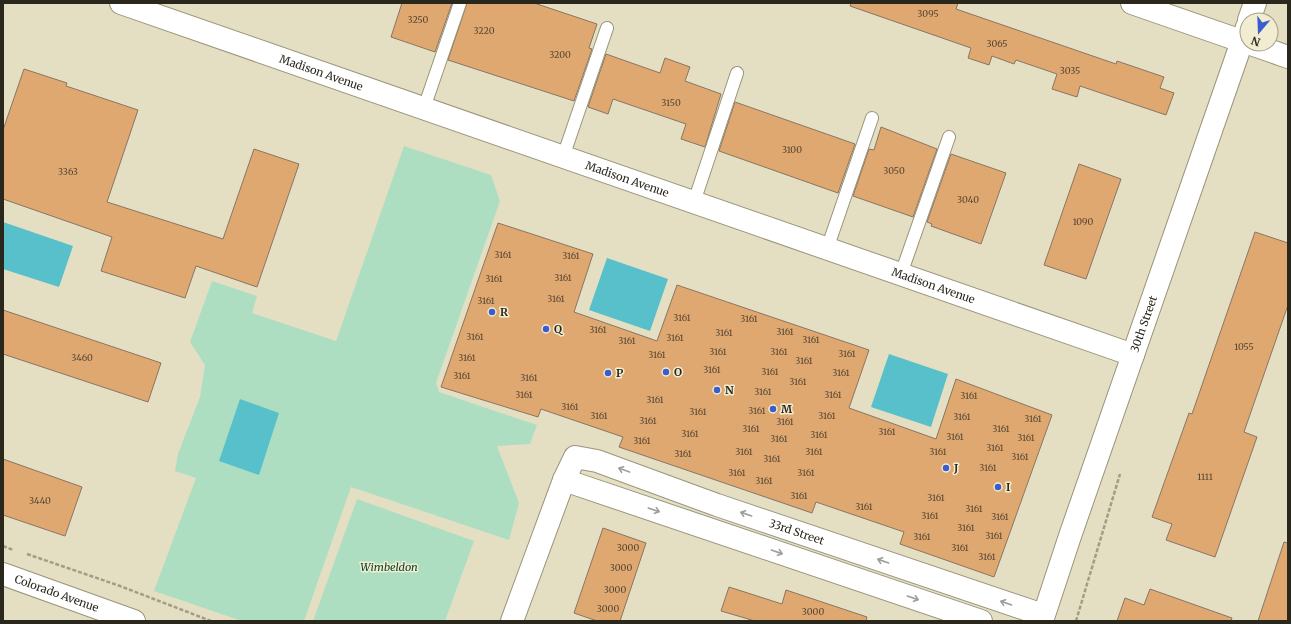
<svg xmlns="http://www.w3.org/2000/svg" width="1291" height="624" font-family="Merriweather,serif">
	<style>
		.green { fill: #aedec1 }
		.water { fill: #57c0ca }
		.building { fill: #e0a871; stroke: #897562 }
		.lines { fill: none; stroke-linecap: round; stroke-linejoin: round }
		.service-casing { stroke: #99947a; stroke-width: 14 }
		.minor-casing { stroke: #99947a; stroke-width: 24 }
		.secondary-casing { stroke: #99947a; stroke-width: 24 }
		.path { stroke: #a19d87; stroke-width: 2.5; stroke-dasharray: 4 2; stroke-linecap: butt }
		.service { stroke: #fff; stroke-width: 12 }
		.minor { stroke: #fff; stroke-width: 22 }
		.secondary { stroke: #fff; stroke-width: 22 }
		.oneway { stroke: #9f9e99 }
		.poi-dot { fill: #395dce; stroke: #f2ecd0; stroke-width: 1.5 }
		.labels { text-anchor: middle; stroke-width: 3; stroke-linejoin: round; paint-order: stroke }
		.number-label { font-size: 9px; fill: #584832 }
		.street-label { font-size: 11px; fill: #2a281d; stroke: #f2ecd0 }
		.poi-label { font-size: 11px; font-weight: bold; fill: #2a281d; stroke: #f2ecd0; text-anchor: start }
		.park-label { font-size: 11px; font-style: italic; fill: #07452a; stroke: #f2ecd0 }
	</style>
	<rect width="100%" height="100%" fill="#e4dfc3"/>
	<!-- green -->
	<path class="green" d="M 404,146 L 491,175 L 500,201 L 436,383 L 439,392 L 537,425 L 530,444 L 497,446 L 519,503 L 509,540 L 351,487 L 304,621 L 242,621 L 154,591 L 196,478 L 175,471 L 178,454 L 200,397 L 205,365 L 190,342 L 212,281 L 257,296 L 252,313 L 336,341 Z
		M 357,499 L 474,541 L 445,621 L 313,621 Z"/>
	<!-- water -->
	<path class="water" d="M 3,222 L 73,246 L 59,287 L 3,269 Z
		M 607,258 L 668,279 L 650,331 L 589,310 Z
		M 889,354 L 948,374 L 931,427 L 871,407 Z
		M 240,399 L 279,413 L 259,475 L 219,461 Z"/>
	<!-- building -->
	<path class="building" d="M 402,3 L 452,3 L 435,52 L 391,37 Z
		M 467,3 L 534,3 L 597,24 L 589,48 L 592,49 L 574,101 L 448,60 Z
		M 851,3 L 958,3 L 956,9 L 1116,64 L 1117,61 L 1164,77 L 1160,88 L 1174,93 L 1166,115 L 1080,86 L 1077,97 L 1052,89 L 1057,74 L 1016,60 L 1014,64 L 992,56 L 989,65 L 968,58 L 971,48 L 850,6 Z
		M 606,54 L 660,73 L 665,58 L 690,67 L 685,81 L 721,94 L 705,147 L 681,139 L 686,124 L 613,99 L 608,114 L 588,107 Z
		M 24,69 L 67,83 L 66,86 L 138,110 L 107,202 L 223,239 L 254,149 L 299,164 L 257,287 L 196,266 L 185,298 L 101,271 L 112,237 L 3,199 L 3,130 Z
		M 735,102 L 855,144 L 838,193 L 719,151 Z
		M 881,127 L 937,149 L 913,217 L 853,196 L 869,149 L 874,150 Z
		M 951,154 L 1006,173 L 981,244 L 931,226 L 932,224 L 927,222 Z
		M 1079,164 L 1121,179 L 1086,279 L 1044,265 Z
		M 498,223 L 593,254 L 574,312 L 657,341 L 677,285 L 869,350 L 849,408 L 936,439 L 956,379 L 1052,415 L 994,577 L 900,544 L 904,532 L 816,502 L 812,513 L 619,447 L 623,437 L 541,409 L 538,417 L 441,387 Z
		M 1255,232 L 1288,243 L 1288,305 L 1244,432 L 1257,437 L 1215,557 L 1166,540 L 1172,524 L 1152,517 L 1189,413 L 1192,414 Z
		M 3,310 L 161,363 L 148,402 L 3,354 Z
		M 3,459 L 82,487 L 65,536 L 3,515 Z
		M 603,528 L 646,543 L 620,621 L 597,621 L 574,613 Z
		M 1284,542 L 1288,543 L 1288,621 L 1258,621 Z
		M 729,587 L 782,604 L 786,590 L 867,617 L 866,621 L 755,621 L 721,611 Z
		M 1150,589 L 1232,618 L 1231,621 L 1117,621 L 1125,598 L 1144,605 Z"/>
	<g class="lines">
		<defs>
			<path id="service" d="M 424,108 L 460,3
				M 563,157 L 607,28
				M 694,202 L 737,73
				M 827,249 L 872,118
				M 901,274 L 949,137"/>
			<g id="minor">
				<path id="s1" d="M 121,3 L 1133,355"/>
				<path d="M 1132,3 L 1247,43"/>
				<path d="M 1251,44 L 1288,57"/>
				<path d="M 564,480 L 981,621"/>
				<path id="s2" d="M 512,621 L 564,480 L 575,457 L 597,461 L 717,505 L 1043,615"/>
			</g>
			<g id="secondary">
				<path d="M 1249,20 L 1255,3"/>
				<path id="s3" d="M 3,574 L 134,621"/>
				<path id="s4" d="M 1042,621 L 1070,536 L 1247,27"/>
			</g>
		</defs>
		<!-- service casing -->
		<use href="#service" class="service-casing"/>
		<!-- minor casing -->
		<use href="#minor" class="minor-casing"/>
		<!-- secondary casing -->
		<use href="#secondary" class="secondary-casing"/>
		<!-- path -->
		<path class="path" d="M 3,546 L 13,550
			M 27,554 L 120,586 L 211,621
			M 1076,621 L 1120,474"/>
		<!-- service -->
		<use href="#service" class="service"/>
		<!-- minor -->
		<use href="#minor" class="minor"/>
		<!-- secondary -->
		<use href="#secondary" class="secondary"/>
	</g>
	<!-- one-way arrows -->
	<defs><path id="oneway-shaft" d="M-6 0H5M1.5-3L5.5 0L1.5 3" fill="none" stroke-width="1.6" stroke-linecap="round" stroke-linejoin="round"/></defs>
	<g class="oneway">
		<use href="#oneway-shaft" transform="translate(624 470) rotate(-160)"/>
		<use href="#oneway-shaft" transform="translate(654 510) rotate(19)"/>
		<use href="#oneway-shaft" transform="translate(746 514) rotate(-161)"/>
		<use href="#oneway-shaft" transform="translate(777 552) rotate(19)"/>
		<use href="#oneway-shaft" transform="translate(883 561) rotate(-161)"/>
		<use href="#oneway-shaft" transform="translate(913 598) rotate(19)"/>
		<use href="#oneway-shaft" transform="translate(1006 603) rotate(-161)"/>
	</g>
	<!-- markers -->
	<g class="poi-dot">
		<circle cx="492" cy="312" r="4"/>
		<circle cx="546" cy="329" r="4"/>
		<circle cx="666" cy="372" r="4"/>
		<circle cx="608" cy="373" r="4"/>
		<circle cx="717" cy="390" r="4"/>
		<circle cx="773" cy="409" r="4"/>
		<circle cx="946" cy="468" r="4"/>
		<circle cx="998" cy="487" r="4"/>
	</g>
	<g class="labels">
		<!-- number labels -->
		<g class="number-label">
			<text x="928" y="17">3095</text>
			<text x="418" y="23">3250</text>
			<text x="484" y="34">3220</text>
			<text x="997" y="47">3065</text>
			<text x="560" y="58">3200</text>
			<text x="1070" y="74">3035</text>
			<text x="671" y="106">3150</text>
			<text x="792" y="153">3100</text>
			<text x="894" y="174">3050</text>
			<text x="68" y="175">3363</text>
			<text x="968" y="203">3040</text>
			<text x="1083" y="225">1090</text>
			<text x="503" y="258">3161</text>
			<text x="571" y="259">3161</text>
			<text x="563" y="281">3161</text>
			<text x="494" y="282">3161</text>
			<text x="556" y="302">3161</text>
			<text x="486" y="304">3161</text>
			<text x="682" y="321">3161</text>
			<text x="749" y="322">3161</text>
			<text x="598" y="333">3161</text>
			<text x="785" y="335">3161</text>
			<text x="724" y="336">3161</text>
			<text x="475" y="340">3161</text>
			<text x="675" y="341">3161</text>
			<text x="811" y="343">3161</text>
			<text x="627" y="344">3161</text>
			<text x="1244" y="350">1055</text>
			<text x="718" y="355">3161</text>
			<text x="779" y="355">3161</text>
			<text x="847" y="357">3161</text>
			<text x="657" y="358">3161</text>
			<text x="82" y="361">3460</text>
			<text x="467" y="361">3161</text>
			<text x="804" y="364">3161</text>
			<text x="712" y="373">3161</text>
			<text x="770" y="375">3161</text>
			<text x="841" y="376">3161</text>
			<text x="462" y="379">3161</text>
			<text x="529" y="381">3161</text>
			<text x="798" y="385">3161</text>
			<text x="763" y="395">3161</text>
			<text x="524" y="398">3161</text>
			<text x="833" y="398">3161</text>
			<text x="969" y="399">3161</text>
			<text x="655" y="403">3161</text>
			<text x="570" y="410">3161</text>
			<text x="757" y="414">3161</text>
			<text x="698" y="415">3161</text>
			<text x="599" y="419">3161</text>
			<text x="827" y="419">3161</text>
			<text x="962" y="420">3161</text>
			<text x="1033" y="422">3161</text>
			<text x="648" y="424">3161</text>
			<text x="785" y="425">3161</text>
			<text x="751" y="432">3161</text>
			<text x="1001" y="432">3161</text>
			<text x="887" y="435">3161</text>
			<text x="690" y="437">3161</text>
			<text x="819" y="438">3161</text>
			<text x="955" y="440">3161</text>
			<text x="1026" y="441">3161</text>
			<text x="779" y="442">3161</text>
			<text x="642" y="444">3161</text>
			<text x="995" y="451">3161</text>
			<text x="744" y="455">3161</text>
			<text x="814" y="455">3161</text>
			<text x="938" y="455">3161</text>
			<text x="683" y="457">3161</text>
			<text x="1020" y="460">3161</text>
			<text x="772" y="462">3161</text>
			<text x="988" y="471">3161</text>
			<text x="737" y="476">3161</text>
			<text x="806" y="476">3161</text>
			<text x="1205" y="480">1111</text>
			<text x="764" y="484">3161</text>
			<text x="799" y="499">3161</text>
			<text x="936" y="501">3161</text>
			<text x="40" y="504">3440</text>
			<text x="864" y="510">3161</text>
			<text x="974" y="512">3161</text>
			<text x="930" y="519">3161</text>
			<text x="1000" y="520">3161</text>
			<text x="966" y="531">3161</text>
			<text x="994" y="539">3161</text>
			<text x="922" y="540">3161</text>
			<text x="628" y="551">3000</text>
			<text x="960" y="551">3161</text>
			<text x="987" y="560">3161</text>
			<text x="621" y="571">3000</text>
			<text x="615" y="593">3000</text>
			<text x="608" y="612">3000</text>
			<text x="813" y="615">3000</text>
		</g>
		<!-- street labels -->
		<g class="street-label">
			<text dy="4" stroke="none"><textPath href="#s1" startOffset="212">Madison Avenue</textPath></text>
			<text dy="4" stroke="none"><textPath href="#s1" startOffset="536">Madison Avenue</textPath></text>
			<text dy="4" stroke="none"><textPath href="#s1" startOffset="860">Madison Avenue</textPath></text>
			<text dy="4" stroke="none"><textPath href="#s4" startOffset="314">30th Street</textPath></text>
			<text dy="4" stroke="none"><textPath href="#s2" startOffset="410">33rd Street</textPath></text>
			<text dy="4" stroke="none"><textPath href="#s3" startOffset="57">Colorado Avenue</textPath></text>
		</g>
		<!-- poi labels -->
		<g class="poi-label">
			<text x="500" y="316">R</text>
			<text x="554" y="333">Q</text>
			<text x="674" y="376">O</text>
			<text x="616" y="377">P</text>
			<text x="725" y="394">N</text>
			<text x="781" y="413">M</text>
			<text x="954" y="472">J</text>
			<text x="1006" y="491">I</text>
		</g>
		<!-- park labels -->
		<g class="park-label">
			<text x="389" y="571">Wimbeldon</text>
		</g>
	</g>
	<!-- border -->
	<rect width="1291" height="624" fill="none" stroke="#2a281d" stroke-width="8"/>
	<!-- north arrow -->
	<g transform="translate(1259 32) rotate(199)"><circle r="19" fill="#f2ecd0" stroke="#a29e88"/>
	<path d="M0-3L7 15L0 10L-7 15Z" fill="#395dce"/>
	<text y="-6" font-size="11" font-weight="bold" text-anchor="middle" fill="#2a281d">N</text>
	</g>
</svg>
